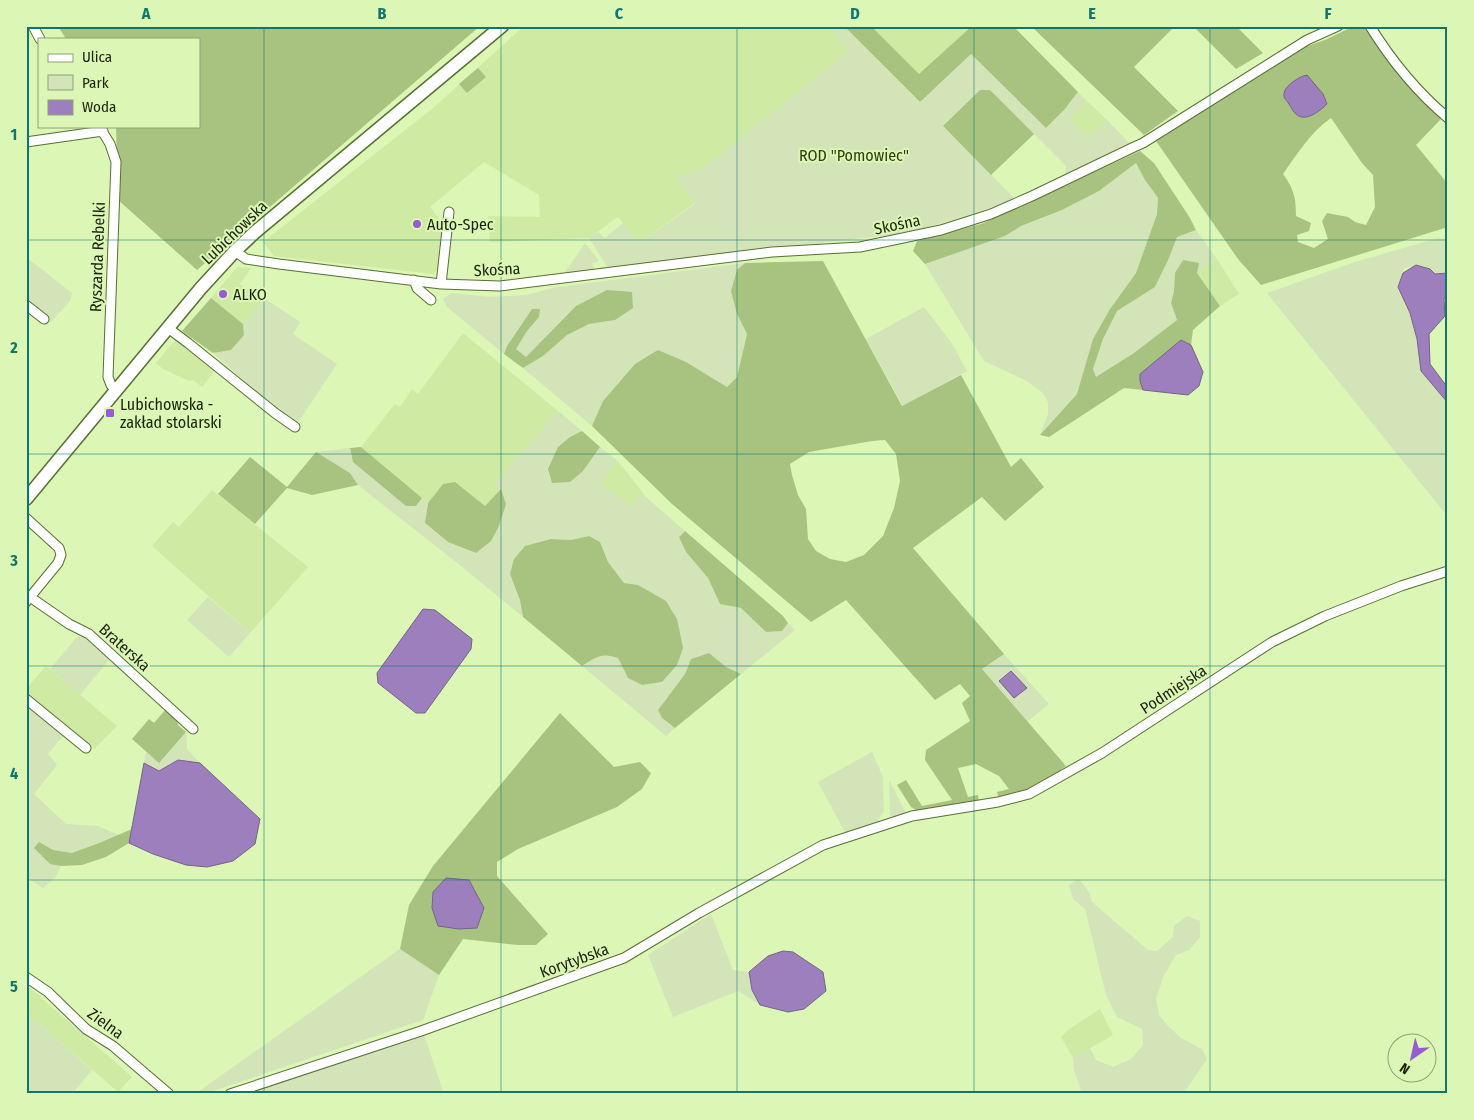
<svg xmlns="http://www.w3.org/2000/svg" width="1474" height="1120" font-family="'Fira Sans Condensed',sans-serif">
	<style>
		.built { fill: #ceeaa3 }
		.green { fill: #d3e4b9 }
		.forest { fill: #a8c37f; fill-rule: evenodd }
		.water { fill: #9d7fbd; stroke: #766388 }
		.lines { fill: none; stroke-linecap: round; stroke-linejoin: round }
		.street-casing { stroke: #596f34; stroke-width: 11 }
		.secondary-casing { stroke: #596f34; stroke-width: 15 }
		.street { stroke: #fff; stroke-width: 9 }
		.secondary { stroke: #fff; stroke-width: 12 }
		.grid { fill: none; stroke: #0f766e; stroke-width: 1; stroke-opacity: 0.55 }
		.poi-dot { fill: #9a5bd2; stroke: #dcf6b6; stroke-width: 2 }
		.labels { text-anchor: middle; stroke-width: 4; stroke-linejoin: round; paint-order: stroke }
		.park-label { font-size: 16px; fill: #2f400d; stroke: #dcf6b6 }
		.poi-label { font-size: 16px; fill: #1a230b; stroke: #dcf6b6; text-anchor: start }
		.street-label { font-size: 16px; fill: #1a230b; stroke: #dcf6b6 }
		.neatline { fill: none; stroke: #0f766e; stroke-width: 2 }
		.grid-label { font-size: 16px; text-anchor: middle; font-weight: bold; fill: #0f766e }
	</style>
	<rect width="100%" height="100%" fill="#dcf6b6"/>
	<!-- built -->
	<path class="built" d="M 524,26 L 828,26 L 850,51 L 702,169 L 676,177 L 695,203 L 639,243 L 618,217 L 589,238 L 490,242 L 488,216 L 540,217 L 539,195 L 484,162 L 430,207 L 442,222 L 438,269 L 433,274 L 274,256 L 263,242 L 432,109 Z
		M 844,26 L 998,26 L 920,102 Z
		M 1087,101 L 1107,120 L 1089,138 L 1070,119 Z
		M 1217,259 L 1239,294 L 1220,306 L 1197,273 Z
		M 237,267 L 251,268 L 240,284 L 262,301 L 243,324 L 211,298 Z
		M 463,333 L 558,411 L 495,483 L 501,489 L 485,506 L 443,484 L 428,503 L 361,447 L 395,404 L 400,407 L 412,389 L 418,394 Z
		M 176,339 L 215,370 L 202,387 L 193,380 L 189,381 L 163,369 L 156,363 Z
		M 618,461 L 646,497 L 638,497 L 631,507 L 601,483 Z
		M 212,490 L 308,567 L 250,633 L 152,546 L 173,522 L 179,527 Z
		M 46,666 L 117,726 L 94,749 L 26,695 L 26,689 Z
		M 30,988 L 132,1077 L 118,1092 L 26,1012 L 26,991 Z
		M 1100,1009 L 1113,1035 L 1073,1058 L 1061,1037 L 1068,1030 Z"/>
	<!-- green -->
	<path class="green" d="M 828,26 L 844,26 L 919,102 L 971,54 L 1046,128 L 1064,110 L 1078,92 L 1087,101 L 1070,119 L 1088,137 L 1107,120 L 1129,143 L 1065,174 L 1066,166 L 990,90 L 943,126 L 1015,199 L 959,218 L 907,233 L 608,268 L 589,238 L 598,232 L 605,238 L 623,223 L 639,243 L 695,204 L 676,177 L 702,169 L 849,51 Z
		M 1136,163 L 1145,180 L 1158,198 L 1157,214 L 1136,273 L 1110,309 L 1093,339 L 1077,394 L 1040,435 L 1048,414 L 1048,402 L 1043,393 L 1027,381 L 984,361 L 925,264 L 1005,236 L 1021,226 L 1062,210 L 1099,191 Z
		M 1196,230 L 1217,259 L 1197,273 L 1183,260 L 1175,273 L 1174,291 L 1171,303 L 1177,320 L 1134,353 L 1096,378 L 1093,369 L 1103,339 L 1117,311 L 1155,287 L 1169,258 L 1177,237 Z
		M 1438,238 L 1448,240 L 1448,273 L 1435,274 C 1424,265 1417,265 1404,268 L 1398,287 L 1410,313 L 1417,339 L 1422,371 L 1448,403 L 1448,517 L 1267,293 L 1355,262 Z
		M 585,243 L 599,261 L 592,263 L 594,269 L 563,275 Z
		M 26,257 L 72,293 L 70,301 L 50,323 L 26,304 Z
		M 745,263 L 737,271 L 737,314 L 747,334 L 737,377 L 727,387 L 686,362 L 635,364 L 603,401 L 592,426 L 523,368 L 543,356 L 566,335 L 589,324 L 615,320 L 576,306 L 526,357 L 516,349 L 527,331 L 539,317 L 532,309 L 507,346 L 504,354 L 447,307 L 443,299 L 451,293 L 491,297 L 526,295 L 557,287 Z
		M 264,298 L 300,322 L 293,334 L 337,364 L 297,424 L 276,409 L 213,353 L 231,350 L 244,335 L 243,324 Z
		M 924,307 L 951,342 L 967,371 L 903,406 L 866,339 Z
		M 558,411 L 582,431 L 570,437 L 583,471 L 600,447 L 618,461 L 601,483 L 631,506 L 638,497 L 646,497 L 685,531 L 679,537 L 686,552 L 708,578 L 720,604 L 741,608 L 752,617 L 782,631 L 788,623 L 795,630 L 741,674 L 726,667 L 709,653 L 691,659 L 685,674 L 658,710 L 662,718 L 675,728 L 666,736 L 582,666 C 596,657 602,652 618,658 L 628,678 L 642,685 L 662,682 L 638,585 L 624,583 L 608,562 L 600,542 L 588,536 L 571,540 L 551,539 L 510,574 L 520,600 L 523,617 L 461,566 L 358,485 L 350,473 L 316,452 L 350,448 L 353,462 L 416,506 L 422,498 L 428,503 L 426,524 L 448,542 L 476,553 L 501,489 L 495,483 Z
		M 208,597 L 250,633 L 229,657 L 187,620 Z
		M 77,637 L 84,637 L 109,660 L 80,695 L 50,669 Z
		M 1004,654 L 1049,704 L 1027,722 L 982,669 Z
		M 26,704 L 64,735 L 48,754 L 57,765 L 34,794 L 66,824 L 98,826 L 119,835 L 72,853 L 53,850 L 50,863 L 61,866 L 56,877 L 43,888 L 26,877 Z
		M 186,732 L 187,749 L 200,763 L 178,760 L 159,771 L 144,763 L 146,752 L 159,762 Z
		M 872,752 L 883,777 L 884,811 L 877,822 L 847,836 L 818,782 Z
		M 889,780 L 906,813 L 893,818 L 890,815 Z
		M 1079,879 L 1089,892 L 1092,902 L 1148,950 L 1157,951 L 1173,937 L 1174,926 L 1187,916 L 1200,921 L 1200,937 L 1189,950 L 1176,955 L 1164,975 L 1156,999 L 1159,1015 L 1168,1026 L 1181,1038 L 1202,1049 L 1207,1059 L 1183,1094 L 1082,1094 L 1074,1070 L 1073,1058 L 1090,1048 L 1096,1060 L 1113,1067 L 1131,1059 L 1143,1045 L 1142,1029 L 1117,1017 L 1106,995 L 1085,909 L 1073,899 L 1069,885 Z
		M 711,914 L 733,970 L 749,972 L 752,990 L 760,1005 L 738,991 L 673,1017 L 648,955 Z
		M 400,949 L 439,975 L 423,1020 L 204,1094 L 195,1094 Z
		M 26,1012 L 92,1070 L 72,1094 L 26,1094 Z
		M 422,1029 L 444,1094 L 241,1094 Z"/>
	<!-- forest -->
	<path class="forest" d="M 58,26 L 480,26 L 197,270 L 118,200 L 116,126 L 199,126 L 199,39 L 66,39 Z
		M 844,26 L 871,26 L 919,74 L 972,26 L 1013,26 L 1078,92 L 1064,110 L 1046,128 L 971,54 L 920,102 Z
		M 1031,26 L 1175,26 L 1134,67 L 1178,111 L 1144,135 Z
		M 1193,26 L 1236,26 L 1263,53 L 1236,69 Z
		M 1354,26 L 1363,26 L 1401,76 L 1442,118 L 1416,145 L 1448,184 L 1448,227 L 1261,285 L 1238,259 L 1156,141 L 1298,49 L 1325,40 ZM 1331,118 L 1362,163 L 1373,175 L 1375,207 L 1366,225 L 1355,222 L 1348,217 L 1327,213 L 1322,221 L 1328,239 L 1314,248 L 1298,242 L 1297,235 L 1309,231 L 1311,223 L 1296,216 C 1296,198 1294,189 1283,174 C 1297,154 1311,132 1331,118 Z
		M 478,68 L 486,77 L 467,93 L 459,84 Z
		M 980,90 L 990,90 L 1034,134 L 991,175 L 943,126 Z
		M 1140,151 L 1154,163 L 1190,218 L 1196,230 L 1177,237 L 1169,258 L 1155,287 L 1117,311 L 1103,339 L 1093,369 L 1096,377 L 1134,353 L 1177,320 L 1171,303 L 1174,291 L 1175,273 L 1183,260 L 1199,263 L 1197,273 L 1220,306 L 1193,330 L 1191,345 L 1181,340 L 1140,381 L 1143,390 L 1124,388 L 1049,437 L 1040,435 L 1077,394 L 1093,339 L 1110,309 L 1136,273 L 1157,214 L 1158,198 L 1145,180 L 1136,163 L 1099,191 L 1062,210 L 1021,226 L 1005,236 L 925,264 L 913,251 L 917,241 L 981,224 Z
		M 823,261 L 902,406 L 961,375 L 1011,467 L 1021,458 L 1044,487 L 1005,521 L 982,497 L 913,548 L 1004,654 L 982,669 L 1066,766 C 1043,783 1028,793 999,799 L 997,792 L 1009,789 L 999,776 L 976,764 L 958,768 L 968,797 L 978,795 L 979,803 L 918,811 L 911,807 L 897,785 L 906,780 L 922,806 L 952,800 L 925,760 L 926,750 L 970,721 L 962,703 L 970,696 L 960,684 L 935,700 L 846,600 L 811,622 L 672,504 L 592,426 L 603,401 L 635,364 L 658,350 L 686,362 L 727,387 L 737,377 L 747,334 L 737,314 L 731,291 L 737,270 L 745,263 ZM 885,440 L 896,454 L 900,481 L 894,508 L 883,536 L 864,555 L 846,562 L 830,559 L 816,551 L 808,539 L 806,509 L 798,495 L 792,475 L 790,464 L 809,452 L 872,441 Z
		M 607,290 L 632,292 L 633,308 L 615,320 L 589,324 L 567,335 L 543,356 L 523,368 L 504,354 L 507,346 L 532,309 L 540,309 L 539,317 L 527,331 L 516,349 L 526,357 L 576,306 Z
		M 211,298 L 243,324 L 244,335 L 231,350 L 213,353 L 182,331 Z
		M 582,431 L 600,447 L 583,471 L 570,482 L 552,483 L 548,469 L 558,447 L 570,437 Z
		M 361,447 L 422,498 L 416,506 L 406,506 L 353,462 L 350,448 Z
		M 316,452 L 350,473 L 358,485 L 312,495 L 287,488 L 255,524 L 218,494 L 250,457 L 287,487 Z
		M 455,482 L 485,506 L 501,489 L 506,504 L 499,526 L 491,541 L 476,553 L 448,542 L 425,523 L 428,503 L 443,484 Z
		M 685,531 L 783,616 L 788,623 L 782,631 L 766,632 L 741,608 L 720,604 L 708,578 L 686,552 L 679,537 Z
		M 589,536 L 600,542 L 608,562 L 624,583 L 638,585 L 666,601 L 677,619 L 683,648 L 677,665 L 662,682 L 642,685 L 628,678 L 618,658 C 602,652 596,657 582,666 L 523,617 L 520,600 L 510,574 L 514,559 L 525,546 L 551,539 L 571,540 Z
		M 709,653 L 726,667 L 741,674 L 675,728 L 662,718 L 658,710 L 685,674 L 691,659 Z
		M 166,709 L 177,719 L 178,725 L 186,732 L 159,763 L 132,739 L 149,719 L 154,723 Z
		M 560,713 L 614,767 L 640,762 L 651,773 L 642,789 L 617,807 L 518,849 L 497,862 L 497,876 L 548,934 L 536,945 L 518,945 L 463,939 L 439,975 L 400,949 L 409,905 L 433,866 Z
		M 132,829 L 129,843 L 106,857 L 82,865 L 61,866 L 50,864 L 34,848 L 39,842 L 53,850 L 72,853 L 99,843 Z"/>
	<!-- water -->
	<path class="water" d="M 1307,75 L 1323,94 L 1327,104 C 1320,111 1305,123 1296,114 C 1293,112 1291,107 1289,104 C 1287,101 1283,98 1284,94 C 1284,86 1300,76 1307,75 Z
		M 1416,265 L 1430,269 L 1435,274 L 1448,273 L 1448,293 L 1444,299 L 1445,316 L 1429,334 L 1430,364 L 1448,388 L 1448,403 L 1421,371 L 1417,339 L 1410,313 L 1398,287 L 1403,273 Z
		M 1181,340 L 1191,345 L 1203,372 L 1199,386 L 1188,395 L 1143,390 L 1140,381 L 1140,374 Z
		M 423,609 L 435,610 L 472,639 L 471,649 L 425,713 L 416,713 L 378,683 L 377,673 Z
		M 1011,671 L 1027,688 L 1014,698 L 999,681 Z
		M 178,760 L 200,763 L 260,819 L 255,844 L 233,861 L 207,867 L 186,865 L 153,854 L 129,843 L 144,763 L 159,771 Z
		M 446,878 L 469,880 L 484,908 L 477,928 L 459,929 L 438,926 L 432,908 L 433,892 Z
		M 783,951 L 793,952 L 823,972 L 826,991 L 804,1009 L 788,1012 L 760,1005 L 752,990 L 749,972 L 768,956 Z"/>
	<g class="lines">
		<defs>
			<path id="street" d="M 33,26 L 40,39
				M 1370,26 C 1391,60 1417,92 1448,118
				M 99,126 L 110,144 L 116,162 L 108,377 L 111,385 L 116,390
				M 26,142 L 103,131
				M 235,251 L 246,259 L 279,264 L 441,284 L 500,286 L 772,252 L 860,247 L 941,230 L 991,214 L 1032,196 L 1134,147 L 1143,143 L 1307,40 L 1338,26
				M 414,280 L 417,288 L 431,300
				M 441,284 L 449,212
				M 26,305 L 44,319
				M 168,328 L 188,343 L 275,413 L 295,427
				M 26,518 L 59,548 L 61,555 L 58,563 L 26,602
				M 30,597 L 69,624 L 89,634 L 193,729
				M 26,699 L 86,748
				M 26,977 L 48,992 L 86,1029 L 113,1046 L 169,1094
				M 230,1094 L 421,1031 L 624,958 L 699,913 L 823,845 L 912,816 L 998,802 L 1029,794 L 1102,753 L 1272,642 L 1325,616 L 1401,586 L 1448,571"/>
			<path id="secondary" d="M 26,499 L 201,288 L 235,251 L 254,233 L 502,26"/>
		</defs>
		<!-- street casing -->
		<use href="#street" class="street-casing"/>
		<!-- secondary casing -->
		<use href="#secondary" class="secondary-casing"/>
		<!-- street -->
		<use href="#street" class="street"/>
		<!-- secondary -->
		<use href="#secondary" class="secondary"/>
	</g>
	<!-- grid -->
	<path class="grid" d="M 264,26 L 264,1094M 501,26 L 501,1094M 737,26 L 737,1094M 974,26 L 974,1094M 1210,26 L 1210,1094M 26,240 L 1448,240M 26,454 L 1448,454M 26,666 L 1448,666M 26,880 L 1448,880"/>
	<!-- markers -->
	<g class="poi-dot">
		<circle cx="417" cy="224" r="5"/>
		<circle cx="223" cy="294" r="5"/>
		<rect x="105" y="408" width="10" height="10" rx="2.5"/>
	</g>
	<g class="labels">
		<!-- park labels -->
		<g class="park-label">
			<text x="854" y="161">ROD "Pomowiec"</text>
		</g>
		<!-- poi labels -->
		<g class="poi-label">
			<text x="427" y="230">Auto-Spec</text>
			<text x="233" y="300">ALKO</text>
			<text x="120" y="410">Lubichowska -<tspan x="120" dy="18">zakład stolarski</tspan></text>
		</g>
		<!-- street labels -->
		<g class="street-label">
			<text transform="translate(897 224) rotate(-12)" y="6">Skośna</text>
			<text transform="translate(234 232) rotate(-44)" y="6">Lubichowska</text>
			<text transform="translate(97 257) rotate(-88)" y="6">Ryszarda Rebelki</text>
			<text transform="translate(497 269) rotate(-3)" y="6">Skośna</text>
			<text transform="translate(125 647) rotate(42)" y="6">Braterska</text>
			<text transform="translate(1173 689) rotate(-33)" y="6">Podmiejska</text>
			<text transform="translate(574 960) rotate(-20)" y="6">Korytybska</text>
			<text transform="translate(106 1023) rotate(36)" y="6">Zielna</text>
		</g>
	</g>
	<!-- border -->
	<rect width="1474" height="1120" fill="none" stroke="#dcf6b6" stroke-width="55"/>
	<!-- legend -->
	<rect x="38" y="38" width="162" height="90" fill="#dcf6b6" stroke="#8ea272"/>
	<rect x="48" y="54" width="25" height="8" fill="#ffffff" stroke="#8ea272"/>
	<text x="82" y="62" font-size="15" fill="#1a230b">Ulica</text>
	<rect x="48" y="75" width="25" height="15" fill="#d3e4b9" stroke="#8ea272"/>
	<text x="82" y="88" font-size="15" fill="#1a230b">Park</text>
	<rect x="48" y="100" width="25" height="15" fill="#9d7fbd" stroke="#8ea272"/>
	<text x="82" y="112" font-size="15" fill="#1a230b">Woda</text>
	<!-- north arrow -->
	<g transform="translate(1412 1058) rotate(214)"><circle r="24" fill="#dcf6b6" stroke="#8ea272"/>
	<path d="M0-4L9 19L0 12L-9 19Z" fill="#9a5bd2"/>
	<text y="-8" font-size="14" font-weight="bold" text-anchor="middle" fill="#1a230b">N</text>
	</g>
	<rect x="28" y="28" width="1418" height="1064" class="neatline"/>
	<g class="grid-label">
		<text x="146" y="19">A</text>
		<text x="382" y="19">B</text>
		<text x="619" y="19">C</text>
		<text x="855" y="19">D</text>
		<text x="1092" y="19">E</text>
		<text x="1328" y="19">F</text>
		<text x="14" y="140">1</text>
		<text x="14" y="353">2</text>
		<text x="14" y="566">3</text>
		<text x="14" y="779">4</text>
		<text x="14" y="992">5</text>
	</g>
</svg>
